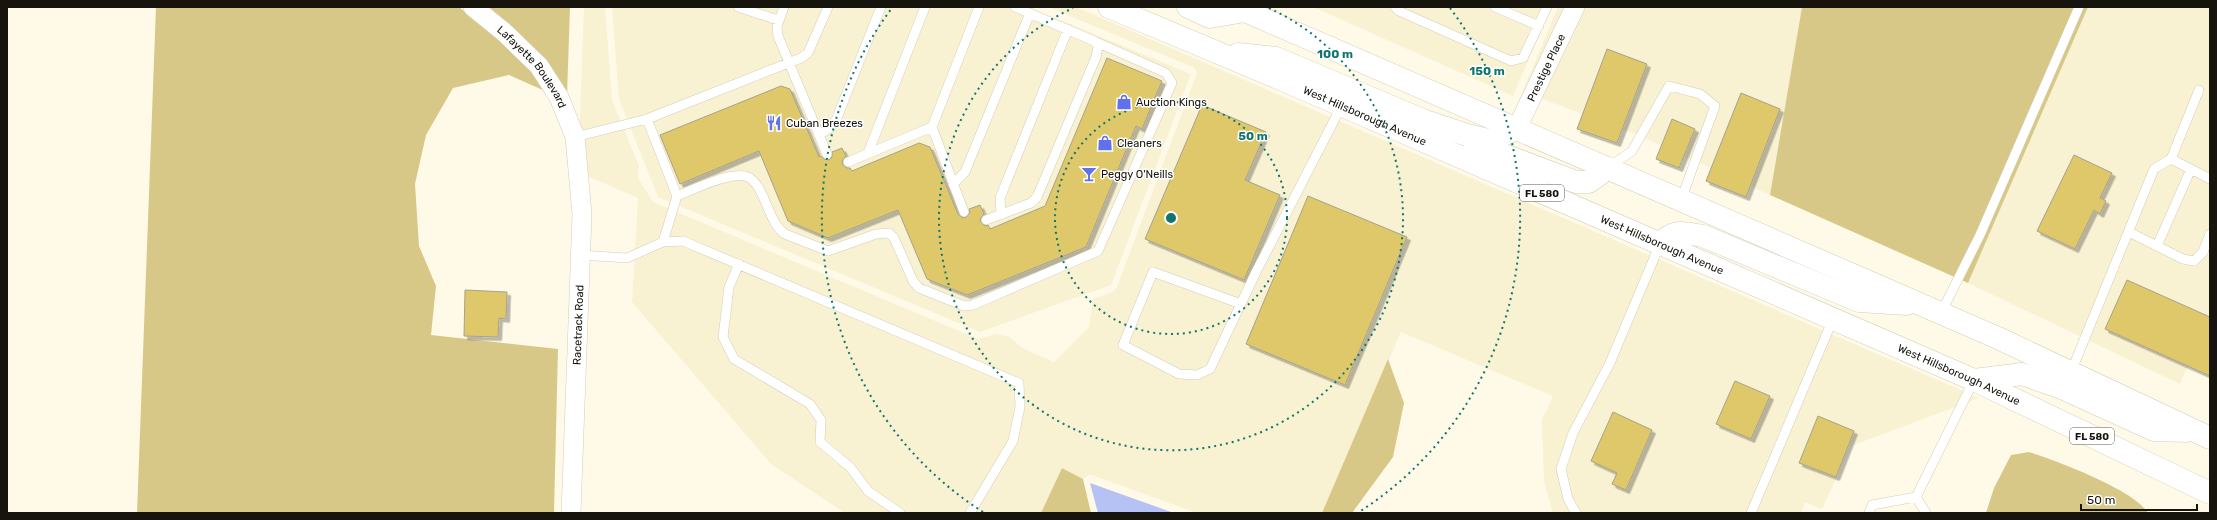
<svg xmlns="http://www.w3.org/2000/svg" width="2217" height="520" font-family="Rubik,sans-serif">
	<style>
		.built { fill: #f8f1d2 }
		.green { fill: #d8c888 }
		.water { fill: #b6c2f3 }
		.building { fill: #dec86b; stroke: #a6a18c; filter: url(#shadow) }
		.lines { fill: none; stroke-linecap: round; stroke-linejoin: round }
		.service-casing { stroke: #d3ceb7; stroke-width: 10 }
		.minor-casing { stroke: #d3ceb7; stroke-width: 20 }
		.primary-casing { stroke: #d3ceb7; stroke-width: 23 }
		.service { stroke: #fff; stroke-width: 9 }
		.minor { stroke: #fff; stroke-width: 19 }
		.primary { stroke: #fff; stroke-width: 22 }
		.ring { fill: none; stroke: #0f766e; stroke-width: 2; stroke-dasharray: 2 4 }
		.labels { text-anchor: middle; stroke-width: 3; stroke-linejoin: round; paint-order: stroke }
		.shield { fill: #fff; stroke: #5c5a55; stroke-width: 1 }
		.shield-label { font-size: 10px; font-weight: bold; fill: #16140c }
		.street-label { font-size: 11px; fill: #16140c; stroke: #fff }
		.poi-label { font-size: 11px; fill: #16140c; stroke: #fff; text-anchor: start }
		.centre { fill: #0f766e; stroke: #fff; stroke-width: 2 }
		.ring-label { font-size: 12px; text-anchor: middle; font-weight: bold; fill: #0f766e; stroke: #fff; stroke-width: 3; stroke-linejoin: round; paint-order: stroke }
	</style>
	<defs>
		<filter id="shadow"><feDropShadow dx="3.5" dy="3.5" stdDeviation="0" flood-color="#0004"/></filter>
	</defs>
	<rect width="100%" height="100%" fill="#fefae7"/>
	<!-- built -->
	<path class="built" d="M 584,7 L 605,7 L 612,100 L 639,166 L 638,178 L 653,202 L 978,339 L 996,334 L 1010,337 L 1022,348 L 1054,362 L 1089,327 L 1093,299 L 1113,292 L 1117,287 L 1197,73 L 1195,68 L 1048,7 L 1076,7 L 1979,398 L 1851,446 L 1822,509 L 1805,502 L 1801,513 L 1553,513 L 1544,481 L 1542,420 L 1553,396 L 1401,332 L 1322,513 L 1197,513 L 1092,475 L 1088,475 L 1083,479 L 1062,468 L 1041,513 L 845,513 L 771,464 L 632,302 L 638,198 L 578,172 Z
		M 612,7 L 1029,7 L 1191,74 L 1111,285 L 980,332 L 658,197 L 619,99 Z
		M 1313,7 L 1551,7 L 1513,96 Z
		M 1558,7 L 1566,7 L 1525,92 L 1523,91 Z
		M 1584,7 L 1802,7 L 1770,195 L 1636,134 L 1540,98 Z
		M 2088,7 L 2210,7 L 2210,312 L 2180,384 L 1968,283 Z"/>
	<!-- green -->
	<path class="green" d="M 156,7 L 459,7 L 500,40 L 533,72 L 545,91 L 509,75 L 453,88 L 426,135 L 415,184 L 419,246 L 436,286 L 431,335 L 558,349 L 554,513 L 137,513 Z
		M 487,7 L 570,7 L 567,96 Z
		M 1802,7 L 2088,7 L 1968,283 L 1770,195 Z
		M 1388,359 L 1404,403 L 1393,457 L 1352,513 L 1322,513 Z
		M 2029,452 C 2055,460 2135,490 2148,513 L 1986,513 L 1994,488 L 2011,455 Z
		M 1062,468 L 1083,479 L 1091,513 L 1041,513 Z"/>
	<!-- water -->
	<path class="water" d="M 1090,483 L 1174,513 L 1098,513 Z"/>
	<!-- building -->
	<path class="building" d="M 1607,49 L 1647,64 L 1617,143 L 1577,129 Z
		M 1107,58 L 1162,81 L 1142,129 L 1136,126 L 1086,247 L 967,295 L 927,279 L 898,210 L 828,238 L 788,221 L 759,151 L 680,184 L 660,135 L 781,86 L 790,89 L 819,157 L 821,156 L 824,159 L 829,160 L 832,157 L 832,152 L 842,148 L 846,156 L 842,161 L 843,165 L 847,168 L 850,168 L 852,171 L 919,143 L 930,147 L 958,214 L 963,218 L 966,217 L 970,213 L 969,209 L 980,205 L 984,214 L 980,219 L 981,222 L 985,226 L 988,225 L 990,229 L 1045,206 Z
		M 1741,93 L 1780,109 L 1746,197 L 1706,181 Z
		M 1202,105 L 1266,132 L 1245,180 L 1280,195 L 1244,280 L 1145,239 Z
		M 1672,119 L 1695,129 L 1679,168 L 1656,159 Z
		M 2074,155 L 2112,173 L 2100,198 L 2106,201 L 2100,214 L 2094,210 L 2075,249 L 2037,231 Z
		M 1308,196 L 1407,237 L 1345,385 L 1246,344 Z
		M 2127,280 L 2210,317 L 2210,376 L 2105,329 Z
		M 465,290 L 507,292 L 506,319 L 499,318 L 498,337 L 464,336 Z
		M 1735,381 L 1770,396 L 1751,439 L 1716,424 Z
		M 1613,412 L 1652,430 L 1626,490 L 1612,484 L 1617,473 L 1591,461 Z
		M 1818,416 L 1854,431 L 1836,477 L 1799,463 Z"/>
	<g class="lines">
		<defs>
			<path id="service" d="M 738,7 L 778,20
				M 784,7 L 777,26 L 778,36 L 827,154
				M 1395,7 L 1399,11 L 1511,61 L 1523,58 L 1547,7
				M 1495,7 L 1539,26
				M 647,119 L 677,196 C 692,190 733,170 748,177 C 759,183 763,197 768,208 C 772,217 776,228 785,234 L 828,251 L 876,234 L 889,233 L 894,238 L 913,281 L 919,288 L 964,306 L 973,305 L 1098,251 L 1172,83 L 1166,73 L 1094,41
				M 932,127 L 979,7
				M 819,135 L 830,128 L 836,120 L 881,7
				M 575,137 L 647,119 L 801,58 L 808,53 L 828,7
				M 868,153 L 925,7
				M 2171,159 L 2210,179
				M 848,162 L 932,127 L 964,212
				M 1609,167 L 1632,151 L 1669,86 L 1700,94 L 1715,106 L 1681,200
				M 953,184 L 965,172 L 1030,13
				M 1001,215 L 1000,198 L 1068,29
				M 986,220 L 1031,203 L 1037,197 L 1096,57 L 1098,46 L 1094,41 L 1015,7
				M 2129,232 L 2183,259 L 2194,261 L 2203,252 L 2210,234
				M 663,242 L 677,196
				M 2157,246 L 2191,169
				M 580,255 L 627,258 L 663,242 L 683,241 L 1019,383 L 1020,407 L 1013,441 L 970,513
				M 739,264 L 729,287 L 723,337 L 734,359 L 810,404 L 821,420 L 820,442 L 850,467 L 868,491 L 900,513
				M 1241,304 L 1153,272 L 1123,345 L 1179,374 L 1197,375 L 1210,369 L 1256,272 L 1341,107
				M 1941,313 L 1980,235 L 2079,7
				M 2071,372 L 2154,169 L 2171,159 L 2199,90
				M 1916,497 L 1974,380
				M 1916,497 L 1926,513
				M 1576,513 L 1568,499 L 1561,469 L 1573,433 L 1610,363 L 1660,244
				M 1751,513 L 1833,319
				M 1869,513 L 1872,505 L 1916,497"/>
			<g id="minor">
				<path id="s1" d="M 473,7 L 505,33 L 539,66 L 559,97 L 575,137 L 582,214 L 571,513"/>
				<path id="s2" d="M 1517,128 L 1575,7"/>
			</g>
			<g id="primary">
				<path id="s3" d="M 1109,7 L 1283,80 L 1974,380 L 2210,493"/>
				<path d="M 1188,7 L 1210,17 L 1245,11"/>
				<path d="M 1236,7 L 1998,338 L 2210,438"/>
				<path d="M 1238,54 L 1276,58 L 1425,121 L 1467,135 L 1492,141 L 1517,128"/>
				<path d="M 1464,157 L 1507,156 L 1576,182 L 1589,182 L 1608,168"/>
				<path d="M 1660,244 C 1675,228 1683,233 1703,236 L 1859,301 L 1907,304"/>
				<path d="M 1974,380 L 2022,374 L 2064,389 L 2154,430 L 2187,431"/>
			</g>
		</defs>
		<!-- service casing -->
		<use href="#service" class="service-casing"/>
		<!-- minor casing -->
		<use href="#minor" class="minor-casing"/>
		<!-- primary casing -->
		<use href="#primary" class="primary-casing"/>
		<!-- service -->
		<use href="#service" class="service"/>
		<!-- minor -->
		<use href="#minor" class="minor"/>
		<!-- primary -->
		<use href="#primary" class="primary"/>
	</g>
	<!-- distance rings -->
	<g class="ring">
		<circle cx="1171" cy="218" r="116"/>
		<path d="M1269 8A232 232 0 1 1 1073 8"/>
		<path d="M983 512A349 349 0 0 1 892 8M1450 8A349 349 0 0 1 1359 512"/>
	</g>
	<!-- icons -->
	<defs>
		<symbol id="shop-bare" viewBox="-9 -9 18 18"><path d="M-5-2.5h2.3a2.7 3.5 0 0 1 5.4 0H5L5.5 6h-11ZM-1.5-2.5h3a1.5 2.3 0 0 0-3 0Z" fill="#6071e9" stroke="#fff" stroke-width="2.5" paint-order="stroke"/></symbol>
		<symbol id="restaurant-bare" viewBox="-9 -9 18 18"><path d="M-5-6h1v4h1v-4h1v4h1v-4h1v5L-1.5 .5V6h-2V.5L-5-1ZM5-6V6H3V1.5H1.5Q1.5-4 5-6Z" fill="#6071e9" stroke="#fff" stroke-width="2.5" paint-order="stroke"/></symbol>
		<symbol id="bar-bare" viewBox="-9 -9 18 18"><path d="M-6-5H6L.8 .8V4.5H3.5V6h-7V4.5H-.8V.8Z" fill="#6071e9" stroke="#fff" stroke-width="2.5" paint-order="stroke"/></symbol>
	</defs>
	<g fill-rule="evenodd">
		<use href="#shop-bare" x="1113" y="91" width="22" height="22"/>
		<use href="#restaurant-bare" x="763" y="112" width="22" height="22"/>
		<use href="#shop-bare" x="1094" y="132" width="22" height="22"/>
		<use href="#bar-bare" x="1078" y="163" width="22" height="22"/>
	</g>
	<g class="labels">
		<!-- shield labels -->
		<g class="shield">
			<rect x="1520" y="185" width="44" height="16" rx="3"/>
			<rect x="2070" y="428" width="44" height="16" rx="3"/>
		</g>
		<g class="shield-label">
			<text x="1542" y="197">FL 580</text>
			<text x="2092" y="440">FL 580</text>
		</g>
		<!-- street labels -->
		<g class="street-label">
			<text dy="4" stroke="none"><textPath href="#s1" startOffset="85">Lafayette Boulevard</textPath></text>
			<text dy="4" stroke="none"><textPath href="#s2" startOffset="67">Prestige Place</textPath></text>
			<text dy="4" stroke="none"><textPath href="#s3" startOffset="278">West Hillsborough Avenue</textPath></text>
			<text dy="4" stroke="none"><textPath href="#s3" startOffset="602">West Hillsborough Avenue</textPath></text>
			<text transform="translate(578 325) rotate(-88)" y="4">Racetrack Road</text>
			<text dy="4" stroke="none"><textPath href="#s3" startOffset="926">West Hillsborough Avenue</textPath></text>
		</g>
		<!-- poi labels -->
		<g class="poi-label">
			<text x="1136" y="106">Auction Kings</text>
			<text x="786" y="127">Cuban Breezes</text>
			<text x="1117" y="147">Cleaners</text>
			<text x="1101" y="178">Peggy O'Neills</text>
		</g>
	</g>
	<circle cx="1171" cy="218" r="6" class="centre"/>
	<g class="ring-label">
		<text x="1335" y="58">100 m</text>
		<text x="1487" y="75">150 m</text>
		<text x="1253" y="140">50 m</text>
	</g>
	<!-- border -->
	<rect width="2217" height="520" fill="none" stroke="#16140c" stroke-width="16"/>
	<!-- scale -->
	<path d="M2081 504v6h116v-6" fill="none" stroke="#16140c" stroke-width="2"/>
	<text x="2087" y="504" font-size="12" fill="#16140c" stroke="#ffffff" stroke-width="3" paint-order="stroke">50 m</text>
</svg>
